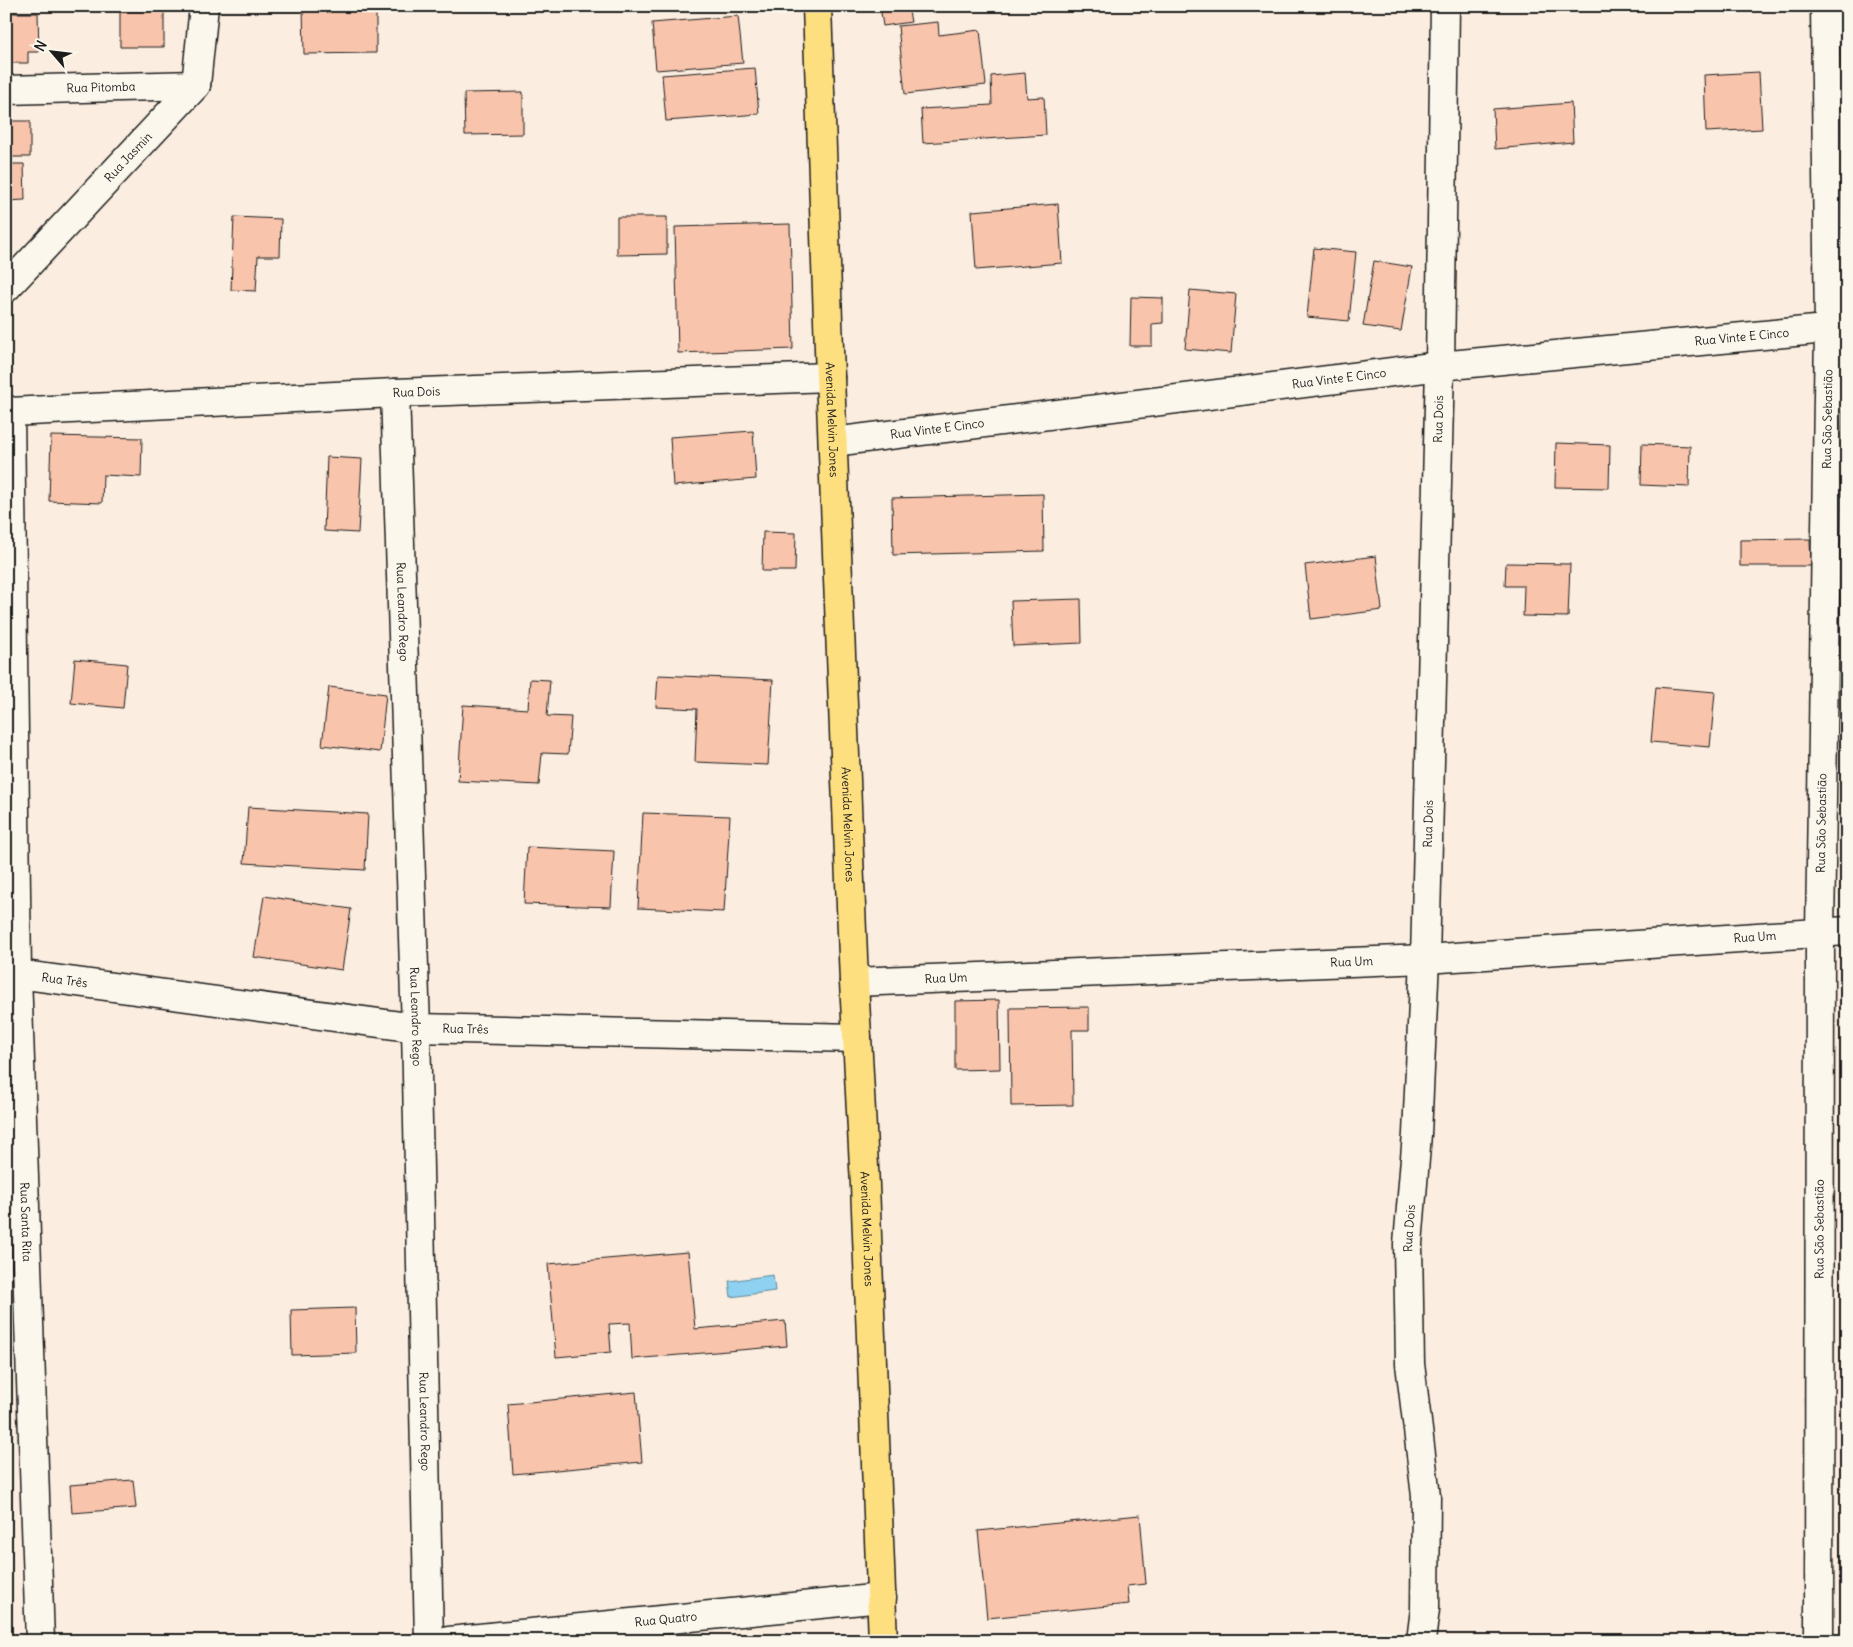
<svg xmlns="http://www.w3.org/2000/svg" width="1853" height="1647" font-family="Delius,sans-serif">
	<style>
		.water { fill: #8ed1f0; stroke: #60899b }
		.building { fill: #f9c4ac; stroke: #1c1c1c }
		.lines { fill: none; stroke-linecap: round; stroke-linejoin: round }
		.minor-casing { stroke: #1c1c1c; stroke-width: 31 }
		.major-casing { stroke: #1c1c1c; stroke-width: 31 }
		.minor { stroke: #fbf7ec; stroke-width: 28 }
		.major { stroke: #fedf80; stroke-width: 28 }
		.labels { text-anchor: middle; stroke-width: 4; stroke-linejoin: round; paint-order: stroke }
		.street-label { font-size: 12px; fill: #1c1c1c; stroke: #fbf7ec }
	</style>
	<rect width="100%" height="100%" fill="#fbeddf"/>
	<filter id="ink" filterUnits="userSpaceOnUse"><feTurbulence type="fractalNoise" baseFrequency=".02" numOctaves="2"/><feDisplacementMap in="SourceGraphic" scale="10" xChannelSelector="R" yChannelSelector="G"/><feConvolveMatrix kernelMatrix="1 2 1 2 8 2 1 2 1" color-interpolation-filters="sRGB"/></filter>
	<g filter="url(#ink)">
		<!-- water -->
		<path class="water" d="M 773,1275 L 775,1291 L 731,1297 L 729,1281 Z"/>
		<!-- building -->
		<path class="building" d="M 303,6 L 376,6 L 376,53 L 304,54 Z
			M 880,6 L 908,6 L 911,22 L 883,26 Z
			M 120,11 L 164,11 L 164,47 L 120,47 Z
			M 6,13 L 38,13 L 39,52 L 28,52 L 28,63 L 6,63 Z
			M 738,16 L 743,63 L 656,70 L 652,23 Z
			M 938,22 L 939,35 L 980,30 L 986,85 L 905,94 L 898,26 Z
			M 755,68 L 759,114 L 666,121 L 662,75 Z
			M 1759,72 L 1762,129 L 1706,132 L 1704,75 Z
			M 1025,73 L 1027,98 L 1044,97 L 1046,135 L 923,143 L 921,109 L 992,105 L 991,76 Z
			M 523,92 L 523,134 L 465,135 L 464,93 Z
			M 1571,103 L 1573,142 L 1495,149 L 1493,109 Z
			M 6,121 L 30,121 L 30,157 L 6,157 Z
			M 6,164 L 24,164 L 25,200 L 6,201 Z
			M 1058,204 L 1062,263 L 976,270 L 972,211 Z
			M 234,217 L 281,219 L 280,256 L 258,256 L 256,291 L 231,290 Z
			M 617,217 L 667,217 L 667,254 L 617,255 Z
			M 790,224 L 793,349 L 678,353 L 675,227 Z
			M 1314,248 L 1356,252 L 1349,321 L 1307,317 Z
			M 1374,261 L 1412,267 L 1401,331 L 1363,326 Z
			M 1190,290 L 1236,294 L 1231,353 L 1185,349 Z
			M 1131,297 L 1163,298 L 1163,323 L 1152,324 L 1152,346 L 1130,346 Z
			M 753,431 L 756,479 L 673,486 L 670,437 Z
			M 51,436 L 142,438 L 141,477 L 103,475 L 102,503 L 49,501 Z
			M 1556,443 L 1610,445 L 1609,488 L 1555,487 Z
			M 1642,444 L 1690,446 L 1689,487 L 1641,485 Z
			M 327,457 L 362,459 L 358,533 L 324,531 Z
			M 1043,494 L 1044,551 L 893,555 L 892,498 Z
			M 763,532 L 796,533 L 795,571 L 762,571 Z
			M 1810,539 L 1811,566 L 1740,566 L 1740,540 Z
			M 1376,556 L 1382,610 L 1311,619 L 1305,565 Z
			M 1506,563 L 1570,564 L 1568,617 L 1523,616 L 1524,586 L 1505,586 Z
			M 1081,599 L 1082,643 L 1013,646 L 1011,601 Z
			M 75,659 L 127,664 L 123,708 L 71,703 Z
			M 658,675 L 773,680 L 768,765 L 695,762 L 697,709 L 656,707 Z
			M 530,679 L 550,680 L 547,716 L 571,717 L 568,754 L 542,753 L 539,785 L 458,781 L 463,705 L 528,709 Z
			M 329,687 L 386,694 L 380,752 L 322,745 Z
			M 1656,687 L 1715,692 L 1710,747 L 1651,742 Z
			M 248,807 L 368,814 L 365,870 L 244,863 Z
			M 643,813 L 730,816 L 724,912 L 638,908 Z
			M 527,847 L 614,851 L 611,907 L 524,904 Z
			M 264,896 L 351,909 L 342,970 L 254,957 Z
			M 999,1000 L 1000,1069 L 955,1070 L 955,1001 Z
			M 1089,1007 L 1089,1030 L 1072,1030 L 1073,1105 L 1011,1106 L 1010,1008 Z
			M 688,1252 L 695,1329 L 785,1321 L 787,1346 L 632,1359 L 630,1323 L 609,1324 L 611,1352 L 556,1357 L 548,1264 Z
			M 355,1308 L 356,1353 L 292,1355 L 291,1310 Z
			M 636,1392 L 642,1462 L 513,1474 L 508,1404 Z
			M 133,1480 L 136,1508 L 72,1513 L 70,1485 Z
			M 1140,1515 L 1146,1584 L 1127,1586 L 1129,1604 L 987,1618 L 978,1531 Z
			M 1475,1637 L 1532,1641 L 1475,1641 Z"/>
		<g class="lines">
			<defs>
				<g id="minor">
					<path id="s1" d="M 6,90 L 196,85"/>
					<path id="s2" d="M 6,288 L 196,85 L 204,6"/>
					<path id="s3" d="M 395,393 L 416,1028 L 429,1641"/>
					<path id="s4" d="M 6,409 L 10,412 L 395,393 L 830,377"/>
					<path id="s5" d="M 10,412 L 17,974 L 40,1641"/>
					<path id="s6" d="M 833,442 L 1440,366 L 1847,327"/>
					<path id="s7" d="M 17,974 L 416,1028 L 857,1038"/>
					<path id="s8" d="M 854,982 L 1425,959 L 1847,931"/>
					<path id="s9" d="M 449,1641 L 882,1598"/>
					<path id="s10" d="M 1421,1641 L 1425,1609 L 1426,1496 L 1410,1364 L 1408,1244 L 1417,1134 L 1425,959 L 1440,366 L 1445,6"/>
					<path id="s11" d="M 1819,1641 L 1820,932 L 1829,329 L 1825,6"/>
				</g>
				<g id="major">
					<path id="s12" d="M 817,6 L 830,377 L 854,982 L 865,1185 L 883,1641"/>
				</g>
			</defs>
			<!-- minor casing -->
			<use href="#minor" class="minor-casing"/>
			<!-- major casing -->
			<use href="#major" class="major-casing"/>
			<!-- minor -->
			<use href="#minor" class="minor"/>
			<!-- major -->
			<use href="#major" class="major"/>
		</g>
	</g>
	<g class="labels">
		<!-- street labels -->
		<g class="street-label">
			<text dy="4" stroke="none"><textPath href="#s1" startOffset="95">Rua Pitomba</textPath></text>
			<text dy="4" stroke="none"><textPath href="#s2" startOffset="179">Rua Jasmin</textPath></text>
			<text dy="4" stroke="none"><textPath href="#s6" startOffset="915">Rua Vinte E Cinco</textPath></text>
			<text dy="4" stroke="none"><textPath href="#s6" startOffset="510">Rua Vinte E Cinco</textPath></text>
			<text dy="4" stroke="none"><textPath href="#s4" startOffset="412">Rua Dois</textPath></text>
			<text dy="4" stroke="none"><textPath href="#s12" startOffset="414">Avenida Melvin Jones</textPath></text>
			<text dy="4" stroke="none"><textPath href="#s10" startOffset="1224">Rua Dois</textPath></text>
			<text dy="4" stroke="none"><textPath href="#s11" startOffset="1222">Rua São Sebastião</textPath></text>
			<text dy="4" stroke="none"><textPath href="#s6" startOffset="105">Rua Vinte E Cinco</textPath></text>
			<text dy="4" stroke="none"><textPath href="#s3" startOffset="219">Rua Leandro Rego</textPath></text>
			<text dy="4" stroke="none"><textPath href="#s11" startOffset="818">Rua São Sebastião</textPath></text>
			<text dy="4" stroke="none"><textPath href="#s12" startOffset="819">Avenida Melvin Jones</textPath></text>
			<text dy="4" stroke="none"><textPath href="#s10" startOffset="819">Rua Dois</textPath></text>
			<text dy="4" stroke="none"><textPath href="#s8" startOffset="902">Rua Um</textPath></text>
			<text dy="4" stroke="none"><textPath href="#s8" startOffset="498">Rua Um</textPath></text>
			<text dy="4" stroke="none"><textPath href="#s8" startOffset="92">Rua Um</textPath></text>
			<text dy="4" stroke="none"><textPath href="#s7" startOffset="48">Rua Três</textPath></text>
			<text dy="4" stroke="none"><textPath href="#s3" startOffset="624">Rua Leandro Rego</textPath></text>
			<text dy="4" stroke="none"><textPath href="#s7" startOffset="452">Rua Três</textPath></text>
			<text dy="4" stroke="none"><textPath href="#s5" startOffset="810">Rua Santa Rita</textPath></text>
			<text dy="4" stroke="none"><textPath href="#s12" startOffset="1224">Avenida Melvin Jones</textPath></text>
			<text dy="4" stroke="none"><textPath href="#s11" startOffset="412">Rua São Sebastião</textPath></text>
			<text dy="4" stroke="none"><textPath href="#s10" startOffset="414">Rua Dois</textPath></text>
			<text dy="4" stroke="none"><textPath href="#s3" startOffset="1029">Rua Leandro Rego</textPath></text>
			<text dy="4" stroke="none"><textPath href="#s9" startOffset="218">Rua Quatro</textPath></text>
		</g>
	</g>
	<!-- margin -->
	<rect width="1853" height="1647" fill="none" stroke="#fbf7ec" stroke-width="25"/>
	<rect x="12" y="12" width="1828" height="1622" fill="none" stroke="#1c1c1c" stroke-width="2" filter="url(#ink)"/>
	<!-- north arrow -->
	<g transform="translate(52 52) rotate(298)" stroke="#fbf7ec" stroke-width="4" paint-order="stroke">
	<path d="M0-4L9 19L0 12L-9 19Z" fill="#1c1c1c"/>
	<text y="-8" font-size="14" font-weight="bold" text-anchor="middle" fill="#1c1c1c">N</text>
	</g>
</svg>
